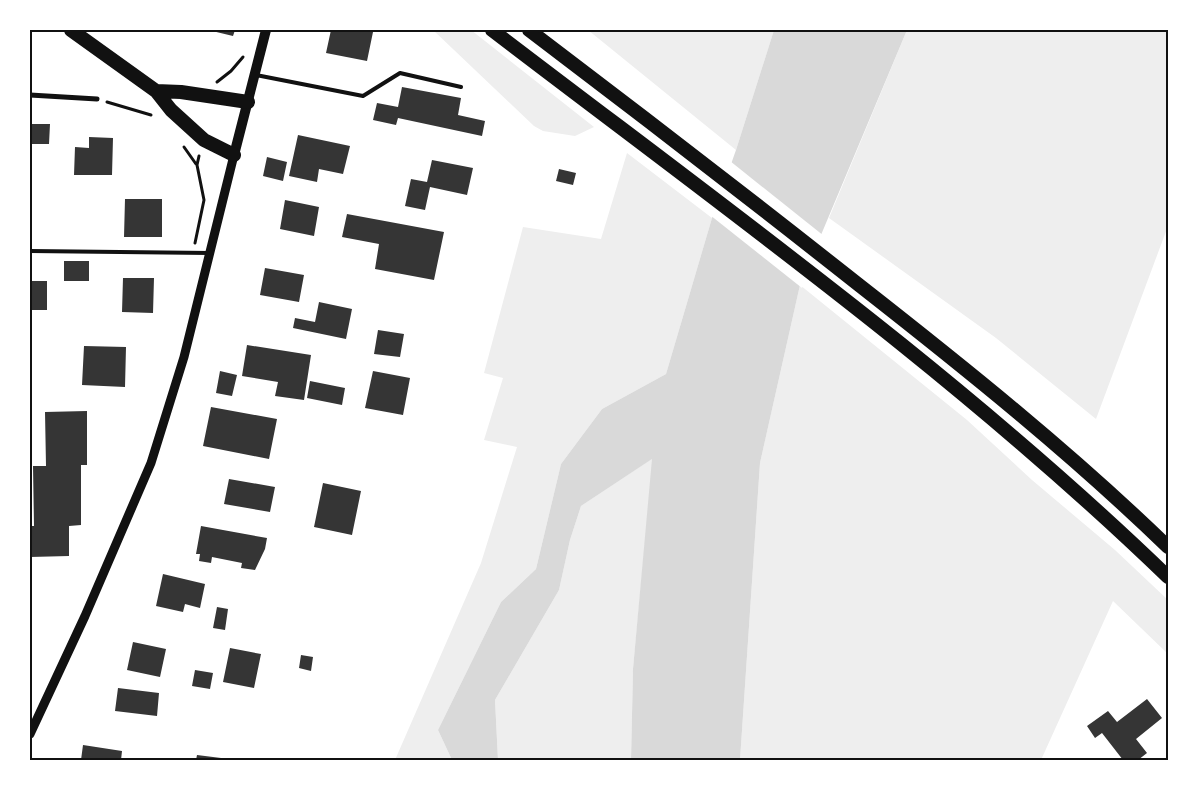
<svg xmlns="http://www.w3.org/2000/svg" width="1198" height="790" font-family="Rubik,sans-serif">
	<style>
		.green { fill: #eee }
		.water { fill: #d9d9d9 }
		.pier { fill: #fff }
		.building { fill: #353535 }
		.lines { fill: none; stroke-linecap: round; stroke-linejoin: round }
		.path { stroke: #111; stroke-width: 3 }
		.service { stroke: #111; stroke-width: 4 }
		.minor { stroke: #111; stroke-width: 5 }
		.tertiary { stroke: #111; stroke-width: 9 }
		.secondary { stroke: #111; stroke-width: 10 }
		.trunk { stroke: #111; stroke-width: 14 }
		.neatline { fill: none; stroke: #111; stroke-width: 2 }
	</style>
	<rect width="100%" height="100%" fill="#fff"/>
	<!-- green -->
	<path class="green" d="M 433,30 L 471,30 L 594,127 L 575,136 L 543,131 L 534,126 Z
		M 588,30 L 774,30 L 736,150 Z
		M 907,30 L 1168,30 L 1168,226 L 1096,419 L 996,338 L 829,218 Z
		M 627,153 L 712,218 L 666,374 L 602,409 L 561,464 L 536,569 L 501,602 L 438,730 L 452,760 L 395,760 L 481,563 L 517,447 L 484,440 L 503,378 L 484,373 L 523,227 L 601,239 Z
		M 800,285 L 967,420 L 1032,480 L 1115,550 L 1168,600 L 1168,654 L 1113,601 L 1041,760 L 740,760 L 760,463 Z
		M 653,458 L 633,669 L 631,760 L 498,760 L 495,700 L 559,590 L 570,540 L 581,506 Z"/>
	<!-- water -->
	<path class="water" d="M 774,30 L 907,30 L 800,285 L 760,463 L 740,760 L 631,760 L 633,669 L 652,459 L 581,506 L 570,540 L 559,590 L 495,700 L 498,760 L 452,760 L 438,730 L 501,602 L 536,569 L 561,464 L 602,409 L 666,374 L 712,218 L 736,150 Z"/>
	<!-- pier -->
	<path class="pier" d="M 730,161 L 824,236 L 802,288 L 710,215 Z"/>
	<!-- building -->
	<path class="building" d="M 208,30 L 235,30 L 233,36 Z
		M 331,30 L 364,30 L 373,32 L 367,61 L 326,53 Z
		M 402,87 L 461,98 L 458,115 L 485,121 L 482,136 L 398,118 L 396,125 L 373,120 L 377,103 L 398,107 Z
		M 30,124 L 50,124 L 49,144 L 30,144 Z
		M 298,135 L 350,146 L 343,174 L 319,169 L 317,182 L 289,176 Z
		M 89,137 L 113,138 L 112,175 L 74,175 L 75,147 L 89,148 Z
		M 267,157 L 287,162 L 283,181 L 263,176 Z
		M 432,160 L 473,168 L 467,195 L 430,187 L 425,210 L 405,206 L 411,179 L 427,182 Z
		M 559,169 L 576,173 L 573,185 L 556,181 Z
		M 125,199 L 162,199 L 162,237 L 124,237 Z
		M 285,200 L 319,207 L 314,236 L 280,229 Z
		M 347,214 L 444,232 L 434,280 L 375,269 L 379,244 L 342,237 Z
		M 64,261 L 89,261 L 89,281 L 64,281 Z
		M 265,268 L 304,275 L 299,302 L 260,295 Z
		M 123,278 L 154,278 L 153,313 L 122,312 Z
		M 30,281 L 47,281 L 47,310 L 30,310 Z
		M 319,302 L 352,309 L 346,339 L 293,328 L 295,318 L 315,322 Z
		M 378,330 L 404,334 L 400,357 L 374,354 Z
		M 247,345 L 311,355 L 304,400 L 275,396 L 278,382 L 242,376 Z
		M 84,346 L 126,347 L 125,387 L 82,385 Z
		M 220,371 L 237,375 L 232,396 L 216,393 Z
		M 373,371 L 410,378 L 403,415 L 365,408 Z
		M 310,381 L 345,388 L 342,405 L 307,398 Z
		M 211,407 L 277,419 L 269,459 L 203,446 Z
		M 87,411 L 87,465 L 81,465 L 81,525 L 69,526 L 69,556 L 30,557 L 30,526 L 34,526 L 33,466 L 46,466 L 45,412 Z
		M 229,479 L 275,487 L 270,512 L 224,504 Z
		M 323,483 L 361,491 L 352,535 L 314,527 Z
		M 201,526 L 267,538 L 265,549 L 255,570 L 241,568 L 242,563 L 212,557 L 211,563 L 199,561 L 200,554 L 196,554 Z
		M 163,574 L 205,584 L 200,608 L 185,604 L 183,612 L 156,606 Z
		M 217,607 L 228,609 L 225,630 L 213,628 Z
		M 133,642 L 166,649 L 160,677 L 127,670 Z
		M 230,648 L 261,654 L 254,688 L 223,682 Z
		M 301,655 L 313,657 L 311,671 L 299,668 Z
		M 195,670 L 213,673 L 210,689 L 192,686 Z
		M 118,688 L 159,693 L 157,716 L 115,711 Z
		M 1147,699 L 1162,718 L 1136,739 L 1147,753 L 1138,760 L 1123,760 L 1102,733 L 1095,738 L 1087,726 L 1108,711 L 1117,722 Z
		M 83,745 L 122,751 L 121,760 L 81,760 Z
		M 197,755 L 229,759 L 229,760 L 196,760 Z"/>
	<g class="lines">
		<!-- path -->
		<path class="path" d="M 217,82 L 231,71 L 243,57
			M 107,102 L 151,115
			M 184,147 L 196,164
			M 195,243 L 204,200 L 197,165 L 199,156"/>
		<!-- service -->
		<path class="service" d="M 256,75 L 363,96 L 400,73 L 461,87
			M 30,251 L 210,253"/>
		<!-- minor -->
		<path class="minor" d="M 30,95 L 97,99"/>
		<!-- tertiary -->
		<path class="tertiary" d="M 30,734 L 85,616 L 151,463 L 184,357 L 234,155"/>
		<!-- secondary -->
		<path class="secondary" d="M 234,155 L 266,30"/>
		<!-- trunk -->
		<path class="trunk" d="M 71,30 L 156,91 L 171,110 L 204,140 L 234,155
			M 492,30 C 722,206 959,375 1168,577
			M 529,30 C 640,114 750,199 859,285 C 965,368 1071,453 1168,547
			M 156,91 L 181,92 L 248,102"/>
	</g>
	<!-- border -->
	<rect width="1198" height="790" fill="none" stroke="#ffffff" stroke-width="62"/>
	<rect x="31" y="31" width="1136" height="728" class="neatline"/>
</svg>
